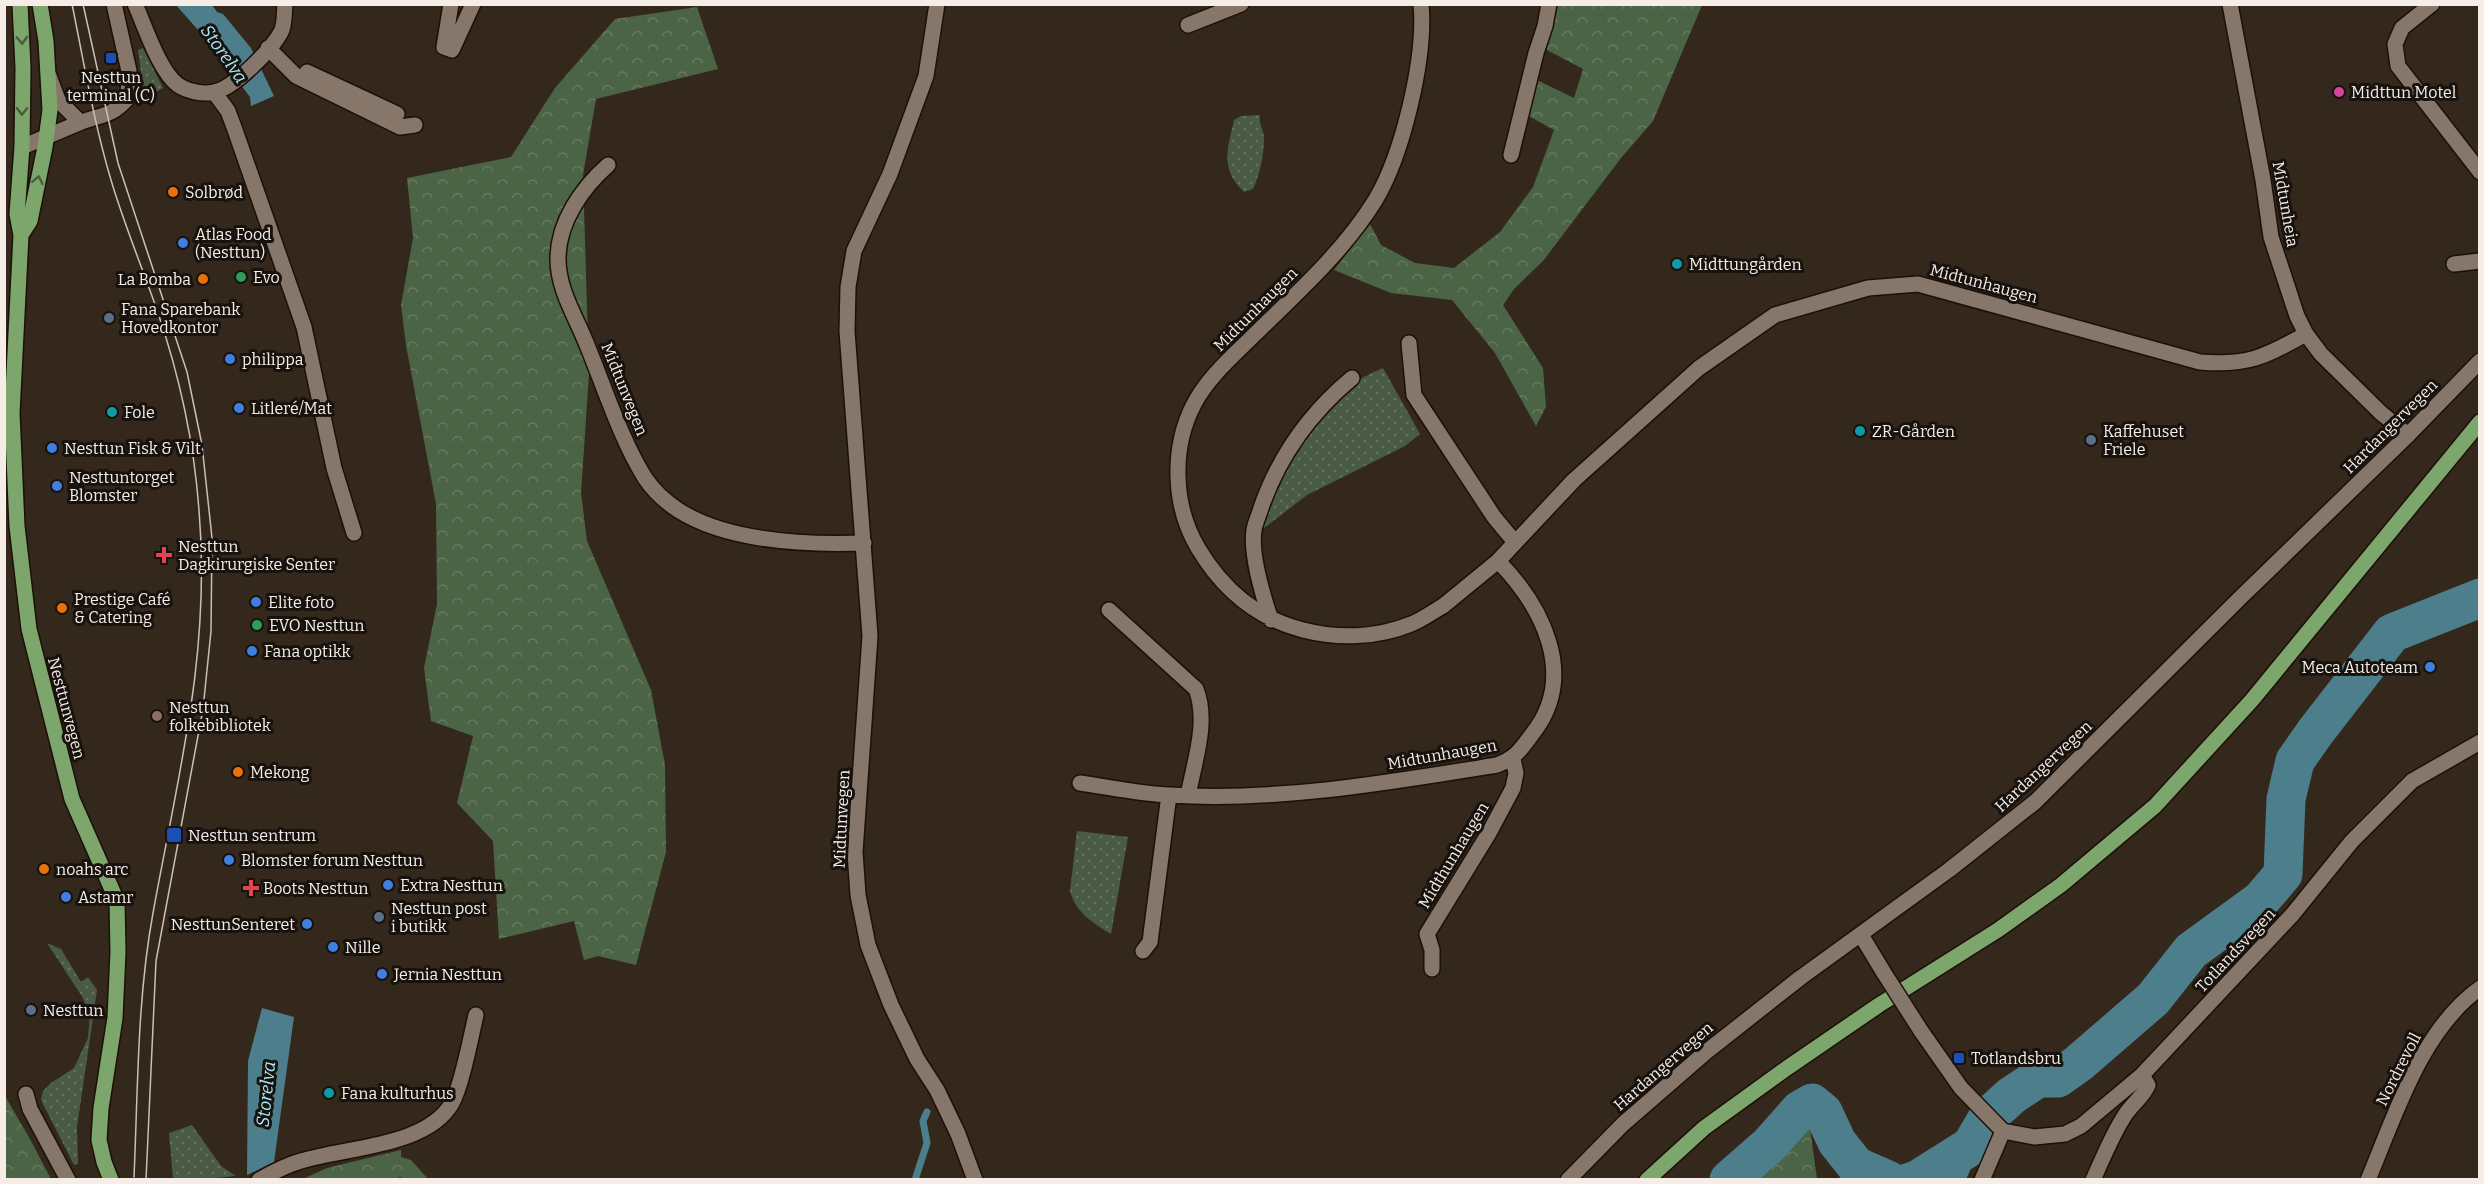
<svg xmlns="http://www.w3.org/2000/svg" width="2484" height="1184" font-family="Bitter,serif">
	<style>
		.grass { fill: url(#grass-dots) }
		.forest { fill: url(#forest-crowns) }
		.water { fill: #4c7f8b }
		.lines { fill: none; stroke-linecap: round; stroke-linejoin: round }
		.stream { stroke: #4c7f8b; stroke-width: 7 }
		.river { stroke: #4c7f8b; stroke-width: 39 }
		.minor-casing { stroke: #1c1007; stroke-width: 18 }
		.tertiary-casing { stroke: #1c1007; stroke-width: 18 }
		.secondary-casing { stroke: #1c1007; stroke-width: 18 }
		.primary-casing { stroke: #1c1007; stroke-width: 18 }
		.minor { stroke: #86776a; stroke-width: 15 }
		.tertiary { stroke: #86776a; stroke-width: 15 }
		.secondary { stroke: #86776a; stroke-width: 15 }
		.primary { stroke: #7da66d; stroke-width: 15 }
		.tram { stroke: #cac0b8; stroke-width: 1.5 }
		.secondary-bridge-casing { stroke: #1c1007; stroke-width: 18; stroke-linecap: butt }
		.secondary-bridge { stroke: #86776a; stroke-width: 15 }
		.oneway { stroke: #4a5c3d }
		.transit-dot { fill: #1a4fb4; stroke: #17120d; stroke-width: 2 }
		.hotel-dot { fill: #d1479c; stroke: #17120d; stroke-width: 2 }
		.food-dot { fill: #e8710a; stroke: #17120d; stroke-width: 2 }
		.shop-dot { fill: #3f7fe0; stroke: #17120d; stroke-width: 2 }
		.culture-dot { fill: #0f9aa8; stroke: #17120d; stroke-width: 2 }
		.leisure-dot { fill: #2e9e5b; stroke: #17120d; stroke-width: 2 }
		.service-dot { fill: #5c6f8a; stroke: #17120d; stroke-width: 2 }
		.health-dot { fill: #e0444e; stroke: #17120d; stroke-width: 2 }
		.education-dot { fill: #8d6e63; stroke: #17120d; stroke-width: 2 }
		.labels { text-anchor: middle; stroke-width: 6; stroke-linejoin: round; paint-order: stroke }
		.poi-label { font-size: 16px; fill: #f6ede6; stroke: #17120d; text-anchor: start }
		.street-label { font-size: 16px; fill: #f6ede6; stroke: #17120d }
		.water-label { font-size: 18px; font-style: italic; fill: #a6e9f9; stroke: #17120d }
	</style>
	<defs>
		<pattern id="grass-dots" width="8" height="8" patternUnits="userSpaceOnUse" patternTransform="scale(1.5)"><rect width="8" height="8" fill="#495a45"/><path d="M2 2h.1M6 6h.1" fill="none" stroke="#647260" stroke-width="1.8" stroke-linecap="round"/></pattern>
		<pattern id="forest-crowns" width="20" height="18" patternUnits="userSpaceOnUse" patternTransform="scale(1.5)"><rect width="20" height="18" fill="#4b6445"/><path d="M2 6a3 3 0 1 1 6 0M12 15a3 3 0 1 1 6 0" fill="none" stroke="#667a60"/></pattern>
	</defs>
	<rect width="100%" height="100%" fill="#34281d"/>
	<!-- grass -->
	<path class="grass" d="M 143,48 L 163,88 L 156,92 L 143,88 L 138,50 Z
		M 1260,115 C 1258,124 1264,129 1264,138 C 1264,155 1260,174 1253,189 L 1244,192 C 1219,168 1228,149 1234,120 L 1241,116 Z
		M 1383,368 L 1420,434 L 1405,446 L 1307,495 L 1264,528 L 1261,521 C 1286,461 1320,392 1383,368 Z
		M 1077,831 L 1128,837 L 1111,934 C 1093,923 1076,913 1070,891 Z
		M 47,943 L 61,949 L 81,982 L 88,977 L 97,990 L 77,1127 L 78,1164 L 74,1165 L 41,1100 L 43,1091 L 51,1083 L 74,1068 L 88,1038 L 90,1014 L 83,998 Z
		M 192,1125 L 221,1166 L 236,1176 L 203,1179 L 173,1179 L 169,1133 Z"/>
	<!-- forest -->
	<path class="forest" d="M 1556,5 L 1702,5 L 1653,121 L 1621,158 L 1543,261 L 1514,289 L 1503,305 L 1543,368 L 1546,407 L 1536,426 L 1495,353 L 1452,300 L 1391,293 L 1334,270 L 1370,224 L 1381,245 L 1415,263 L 1454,268 L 1500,232 L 1533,187 L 1554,130 L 1525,114 L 1537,80 L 1574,98 L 1583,69 L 1547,50 Z
		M 697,7 L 718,69 L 596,99 L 583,175 L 589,374 L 581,493 L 587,541 L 651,690 L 665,765 L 666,852 L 636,965 L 598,956 L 584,960 L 574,921 L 499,939 L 493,841 L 457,803 L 473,736 L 431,721 L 424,668 L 437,604 L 436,504 L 406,345 L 401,305 L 413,238 L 407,178 L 511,157 L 555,88 L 615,19 Z
		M 5,1096 L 30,1139 L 51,1179 L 5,1179 Z
		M 1809,1121 L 1817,1179 L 1739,1179 Z
		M 401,1150 L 401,1157 L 411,1160 L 428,1179 L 405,1179 L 400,1177 L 392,1180 L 364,1178 L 303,1179 L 327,1168 Z"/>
	<!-- water -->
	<path class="water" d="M 176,5 L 212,5 L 217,12 L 223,14 L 251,48 L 274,96 L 251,106 L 250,97 L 206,39 Z
		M 262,1008 L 294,1017 L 274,1162 L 247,1175 L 248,1061 Z
		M 1967,1142 L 1977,1154 C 1971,1163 1971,1171 1966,1179 L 1842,1179 L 1874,1157 L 1881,1164 L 1891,1168 L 1912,1161 L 1931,1151 Z"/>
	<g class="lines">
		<!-- stream -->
		<path class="stream" d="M 915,1180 L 927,1143 L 923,1121 L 927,1112"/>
		<!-- river -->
		<path class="river" d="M 1729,1180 L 1769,1145 L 1800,1110 L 1812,1103 L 1823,1112 L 1837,1142 L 1856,1166 L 1888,1180
			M 1917,1180 L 1971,1146 L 1988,1117 L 2011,1096 L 2038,1078 L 2058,1078 L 2079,1063 L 2153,999 L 2191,951 L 2261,900 L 2283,874 L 2286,799 L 2295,761 L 2316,731 L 2392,633 L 2480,598"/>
		<defs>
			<path id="minor" d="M 135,4 C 145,26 159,71 178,85 C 187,91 203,95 214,92 C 233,89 272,49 281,32 C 285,25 284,13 285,4
				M 451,4 L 444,47 L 452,50 L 473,4
				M 937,4 L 926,76 L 890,174 L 854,251 L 848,287 L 847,331 L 870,636 L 855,852 L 858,895 L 868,945 L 891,1005 L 917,1059 L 937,1090 L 958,1134 L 975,1180
				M 1421,4 C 1426,57 1403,153 1376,199 C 1345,250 1297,293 1254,335 C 1233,356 1208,377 1194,404 C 1171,448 1173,506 1198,548 C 1223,590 1256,618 1303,630 C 1338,639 1377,638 1411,624 C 1422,620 1432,612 1443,606
				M 2432,4 L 2402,28 L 2395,44 L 2398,66 L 2480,172
				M 1188,25 L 1241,4
				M 268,48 L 296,76 L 400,127 L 415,125
				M 307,72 L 397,114
				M 49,76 L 58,100 L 80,122
				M 214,92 L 228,111 L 235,130 L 304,327 L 334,468 L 354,533
				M 22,147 C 41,139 60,131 79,123 C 101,114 110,118 128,98 L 129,71 L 114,4
				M 1511,155 L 1536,53 L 1545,26 L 1549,4
				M 608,165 C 582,188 558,222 558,259 C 558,290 576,317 587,345 C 605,389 620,437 645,478 C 653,490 666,502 678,510 C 728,542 806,545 864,543
				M 2454,264 L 2480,261
				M 1409,343 L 1414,395 L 1494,517 L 1514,541
				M 1109,610 L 1196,689 C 1209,722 1194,762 1188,796
				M 1271,620 C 1263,596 1250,555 1254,530 C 1255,523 1259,515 1261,508 C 1279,456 1310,413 1352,378
				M 1080,783 C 1109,787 1140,794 1170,795 C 1276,802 1392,782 1497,765 C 1517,757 1520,750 1533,733 C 1578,675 1542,606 1498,561
				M 1143,951 L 1150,942 L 1169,795
				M 1432,969 L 1432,950 L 1427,934 L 1489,833 L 1513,788 L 1516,773 L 1513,759
				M 26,1094 L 30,1109 L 68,1180
				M 259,1180 C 273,1172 287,1165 301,1161 C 345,1147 427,1147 452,1103 C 462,1085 471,1036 476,1015
				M 1982,1180 L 2003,1131
				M 2093,1180 C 2103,1158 2112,1135 2125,1115 C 2132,1104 2143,1097 2148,1085 L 2142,1075
				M 2368,1180 C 2395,1116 2421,1030 2480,988"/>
			<path id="tertiary" d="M 2230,4 L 2263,180 L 2271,237 L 2297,316 L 2306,334 L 2321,354 L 2381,413 L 2408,435
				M 1443,606 L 1498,561 L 1574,480 L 1699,368 L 1775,315 L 1868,288 L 1918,284 L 2200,362 C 2247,366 2265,357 2306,334"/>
			<path id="secondary" d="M 1861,935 L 1884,973
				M 1921,1031 L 1961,1088 L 2003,1131 L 2034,1137 L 2065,1134 L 2081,1126 L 2142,1075 L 2292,915 L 2352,841 L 2412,781 L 2480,742
				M 1568,1180 L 1623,1124 L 1706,1052 L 1800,978 L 1949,870 L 2035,802 L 2240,598 L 2408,435 L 2480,361"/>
			<path id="primary" d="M 20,4 L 23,68 L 22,147 L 17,214 L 21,235 L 12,413 L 17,526 L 29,629 L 72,799 L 117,901 L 118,952 L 115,1018 L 101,1108 L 99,1140 L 104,1162 L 111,1180
				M 21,235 L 30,221 L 45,147 L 50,110 L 46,41 L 40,4
				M 1647,1180 L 1704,1128 L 1787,1068 L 1879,1005 L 1998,930 L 2061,885 L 2155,806 L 2252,700 L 2480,422"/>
		</defs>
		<!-- minor casing -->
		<use href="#minor" class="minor-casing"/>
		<!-- tertiary casing -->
		<use href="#tertiary" class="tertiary-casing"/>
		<!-- secondary casing -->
		<use href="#secondary" class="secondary-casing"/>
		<!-- primary casing -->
		<use href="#primary" class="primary-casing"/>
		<!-- minor -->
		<use href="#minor" class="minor"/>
		<!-- tertiary -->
		<use href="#tertiary" class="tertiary"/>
		<!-- secondary -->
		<use href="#secondary" class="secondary"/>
		<!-- primary -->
		<use href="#primary" class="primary"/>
		<!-- tram -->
		<path class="tram" d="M 72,4 C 84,63 94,123 111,180 C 124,224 142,267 157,310 C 179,374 194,442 199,510 C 211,653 178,775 153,913 C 137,1000 138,1089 134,1177
			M 83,4 L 118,163 L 187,372 L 202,445 L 212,538 L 211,631 L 203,709 L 156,961 L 146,1180"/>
		<defs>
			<path id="secondary-bridge" d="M 1884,973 L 1921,1031"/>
		</defs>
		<!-- secondary-bridge casing -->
		<use href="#secondary-bridge" class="secondary-bridge-casing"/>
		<!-- secondary-bridge -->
		<use href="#secondary-bridge" class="secondary-bridge"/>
	</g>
	<!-- one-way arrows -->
	<defs><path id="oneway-chevron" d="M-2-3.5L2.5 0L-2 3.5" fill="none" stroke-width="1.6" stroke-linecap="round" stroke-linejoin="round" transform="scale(1.5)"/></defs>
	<g class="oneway">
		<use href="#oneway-chevron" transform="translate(22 40) rotate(88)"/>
		<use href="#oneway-chevron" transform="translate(22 111) rotate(91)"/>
		<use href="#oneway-chevron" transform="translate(38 180) rotate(-78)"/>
	</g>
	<!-- markers -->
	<g class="transit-dot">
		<rect x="105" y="52" width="12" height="12" rx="3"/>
		<rect x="166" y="827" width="16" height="16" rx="3"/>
		<rect x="1953" y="1052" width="12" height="12" rx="3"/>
	</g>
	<circle class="hotel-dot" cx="2339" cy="92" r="6"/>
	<g class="food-dot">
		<circle cx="173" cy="192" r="6"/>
		<circle cx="203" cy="279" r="6"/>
		<circle cx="62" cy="608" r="6"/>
		<circle cx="238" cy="772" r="6"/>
		<circle cx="44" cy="869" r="6"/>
	</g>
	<g class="shop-dot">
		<circle cx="183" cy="243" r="6"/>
		<circle cx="230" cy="359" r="6"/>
		<circle cx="239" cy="408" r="6"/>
		<circle cx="52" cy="448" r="6"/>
		<circle cx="57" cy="486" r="6"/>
		<circle cx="256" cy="602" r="6"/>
		<circle cx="252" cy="651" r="6"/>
		<circle cx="2430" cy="667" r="6"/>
		<circle cx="229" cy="860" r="6"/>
		<circle cx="388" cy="885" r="6"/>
		<circle cx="66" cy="897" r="6"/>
		<circle cx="307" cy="924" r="6"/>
		<circle cx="333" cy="947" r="6"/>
		<circle cx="382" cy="974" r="6"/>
	</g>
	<g class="culture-dot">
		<circle cx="1677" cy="264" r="6"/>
		<circle cx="112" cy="412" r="6"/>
		<circle cx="1860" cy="431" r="6"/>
		<circle cx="329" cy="1093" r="6"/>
	</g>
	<g class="leisure-dot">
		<circle cx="241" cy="277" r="6"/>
		<circle cx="257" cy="625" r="6"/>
	</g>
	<g class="service-dot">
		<circle cx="109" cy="318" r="6"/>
		<circle cx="2091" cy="440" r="6"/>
		<circle cx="379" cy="917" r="6"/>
		<circle cx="31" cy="1010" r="6"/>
	</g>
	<g class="health-dot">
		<path d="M161 546h6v6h6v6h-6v6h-6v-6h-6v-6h6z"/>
		<path d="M248 879h6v6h6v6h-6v6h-6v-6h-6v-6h6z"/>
	</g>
	<circle class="education-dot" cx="157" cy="716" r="6"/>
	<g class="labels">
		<!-- poi labels -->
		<g class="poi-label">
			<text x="111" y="83" text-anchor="middle">Nesttun<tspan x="111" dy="18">terminal (C)</tspan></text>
			<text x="2351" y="98">Midttun Motel</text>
			<text x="185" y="198">Solbrød</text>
			<text x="195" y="240">Atlas Food<tspan x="195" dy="18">(Nesttun)</tspan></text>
			<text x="1689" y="270">Midttungården</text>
			<text x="253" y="283">Evo</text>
			<text x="191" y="285" text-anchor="end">La Bomba</text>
			<text x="121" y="315">Fana Sparebank<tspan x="121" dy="18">Hovedkontor</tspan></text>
			<text x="242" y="365">philippa</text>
			<text x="251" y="414">Litleré/Mat</text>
			<text x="124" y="418">Fole</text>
			<text x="1872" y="437">ZR-Gården</text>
			<text x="2103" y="437">Kaffehuset<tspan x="2103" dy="18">Friele</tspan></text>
			<text x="64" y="454">Nesttun Fisk &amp; Vilt</text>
			<text x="69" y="483">Nesttuntorget<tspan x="69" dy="18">Blomster</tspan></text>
			<text x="178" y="552">Nesttun<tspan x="178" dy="18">Dagkirurgiske Senter</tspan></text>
			<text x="74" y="605">Prestige Café<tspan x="74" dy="18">&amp; Catering</tspan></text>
			<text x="268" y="608">Elite foto</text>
			<text x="269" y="631">EVO Nesttun</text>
			<text x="264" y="657">Fana optikk</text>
			<text x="2418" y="673" text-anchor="end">Meca Autoteam</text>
			<text x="169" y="713">Nesttun<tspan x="169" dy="18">folkebibliotek</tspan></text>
			<text x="250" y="778">Mekong</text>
			<text x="188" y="841">Nesttun sentrum</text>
			<text x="241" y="866">Blomster forum Nesttun</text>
			<text x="56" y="875">noahs arc</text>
			<text x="400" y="891">Extra Nesttun</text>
			<text x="263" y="894">Boots Nesttun</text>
			<text x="78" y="903">Astamr</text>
			<text x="391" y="914">Nesttun post<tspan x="391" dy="18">i butikk</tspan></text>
			<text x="295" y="930" text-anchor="end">NesttunSenteret</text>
			<text x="345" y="953">Nille</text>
			<text x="394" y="980">Jernia Nesttun</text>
			<text x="43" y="1016">Nesttun</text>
			<text x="1971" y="1064">Totlandsbru</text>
			<text x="341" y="1099">Fana kulturhus</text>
		</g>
		<!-- street labels -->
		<g class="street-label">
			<text transform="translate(2286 204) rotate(80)" y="6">Midtunheia</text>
			<text transform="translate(1984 283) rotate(15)" y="6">Midtunhaugen</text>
			<text transform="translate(1255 309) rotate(-45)" y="6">Midtunhaugen</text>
			<text transform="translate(625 389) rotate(68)" y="6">Midtunvegen</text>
			<text transform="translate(2390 426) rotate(-45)" y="6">Hardangervegen</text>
			<text transform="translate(67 708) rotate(75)" y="6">Nesttunvegen</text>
			<text transform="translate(1442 754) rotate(-10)" y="6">Midtunhaugen</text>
			<text transform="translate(2043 766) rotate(-43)" y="6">Hardangervegen</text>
			<text transform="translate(841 819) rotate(-87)" y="6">Midtunvegen</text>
			<text transform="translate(1453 855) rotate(-59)" y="6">Midthunhaugen</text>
			<text transform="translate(2235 950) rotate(-47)" y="6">Totlandsvegen</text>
			<text transform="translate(1663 1066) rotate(-41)" y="6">Hardangervegen</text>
			<text transform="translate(2398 1069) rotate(-63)" y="6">Nordrevoll</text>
		</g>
		<!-- water labels -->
		<g class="water-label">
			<text transform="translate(224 54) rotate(55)" y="6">Storelva</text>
			<text transform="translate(266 1094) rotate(-84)" y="6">Storelva</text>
		</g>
	</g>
	<!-- border -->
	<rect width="2484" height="1184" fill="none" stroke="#f6ede6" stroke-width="12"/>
</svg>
